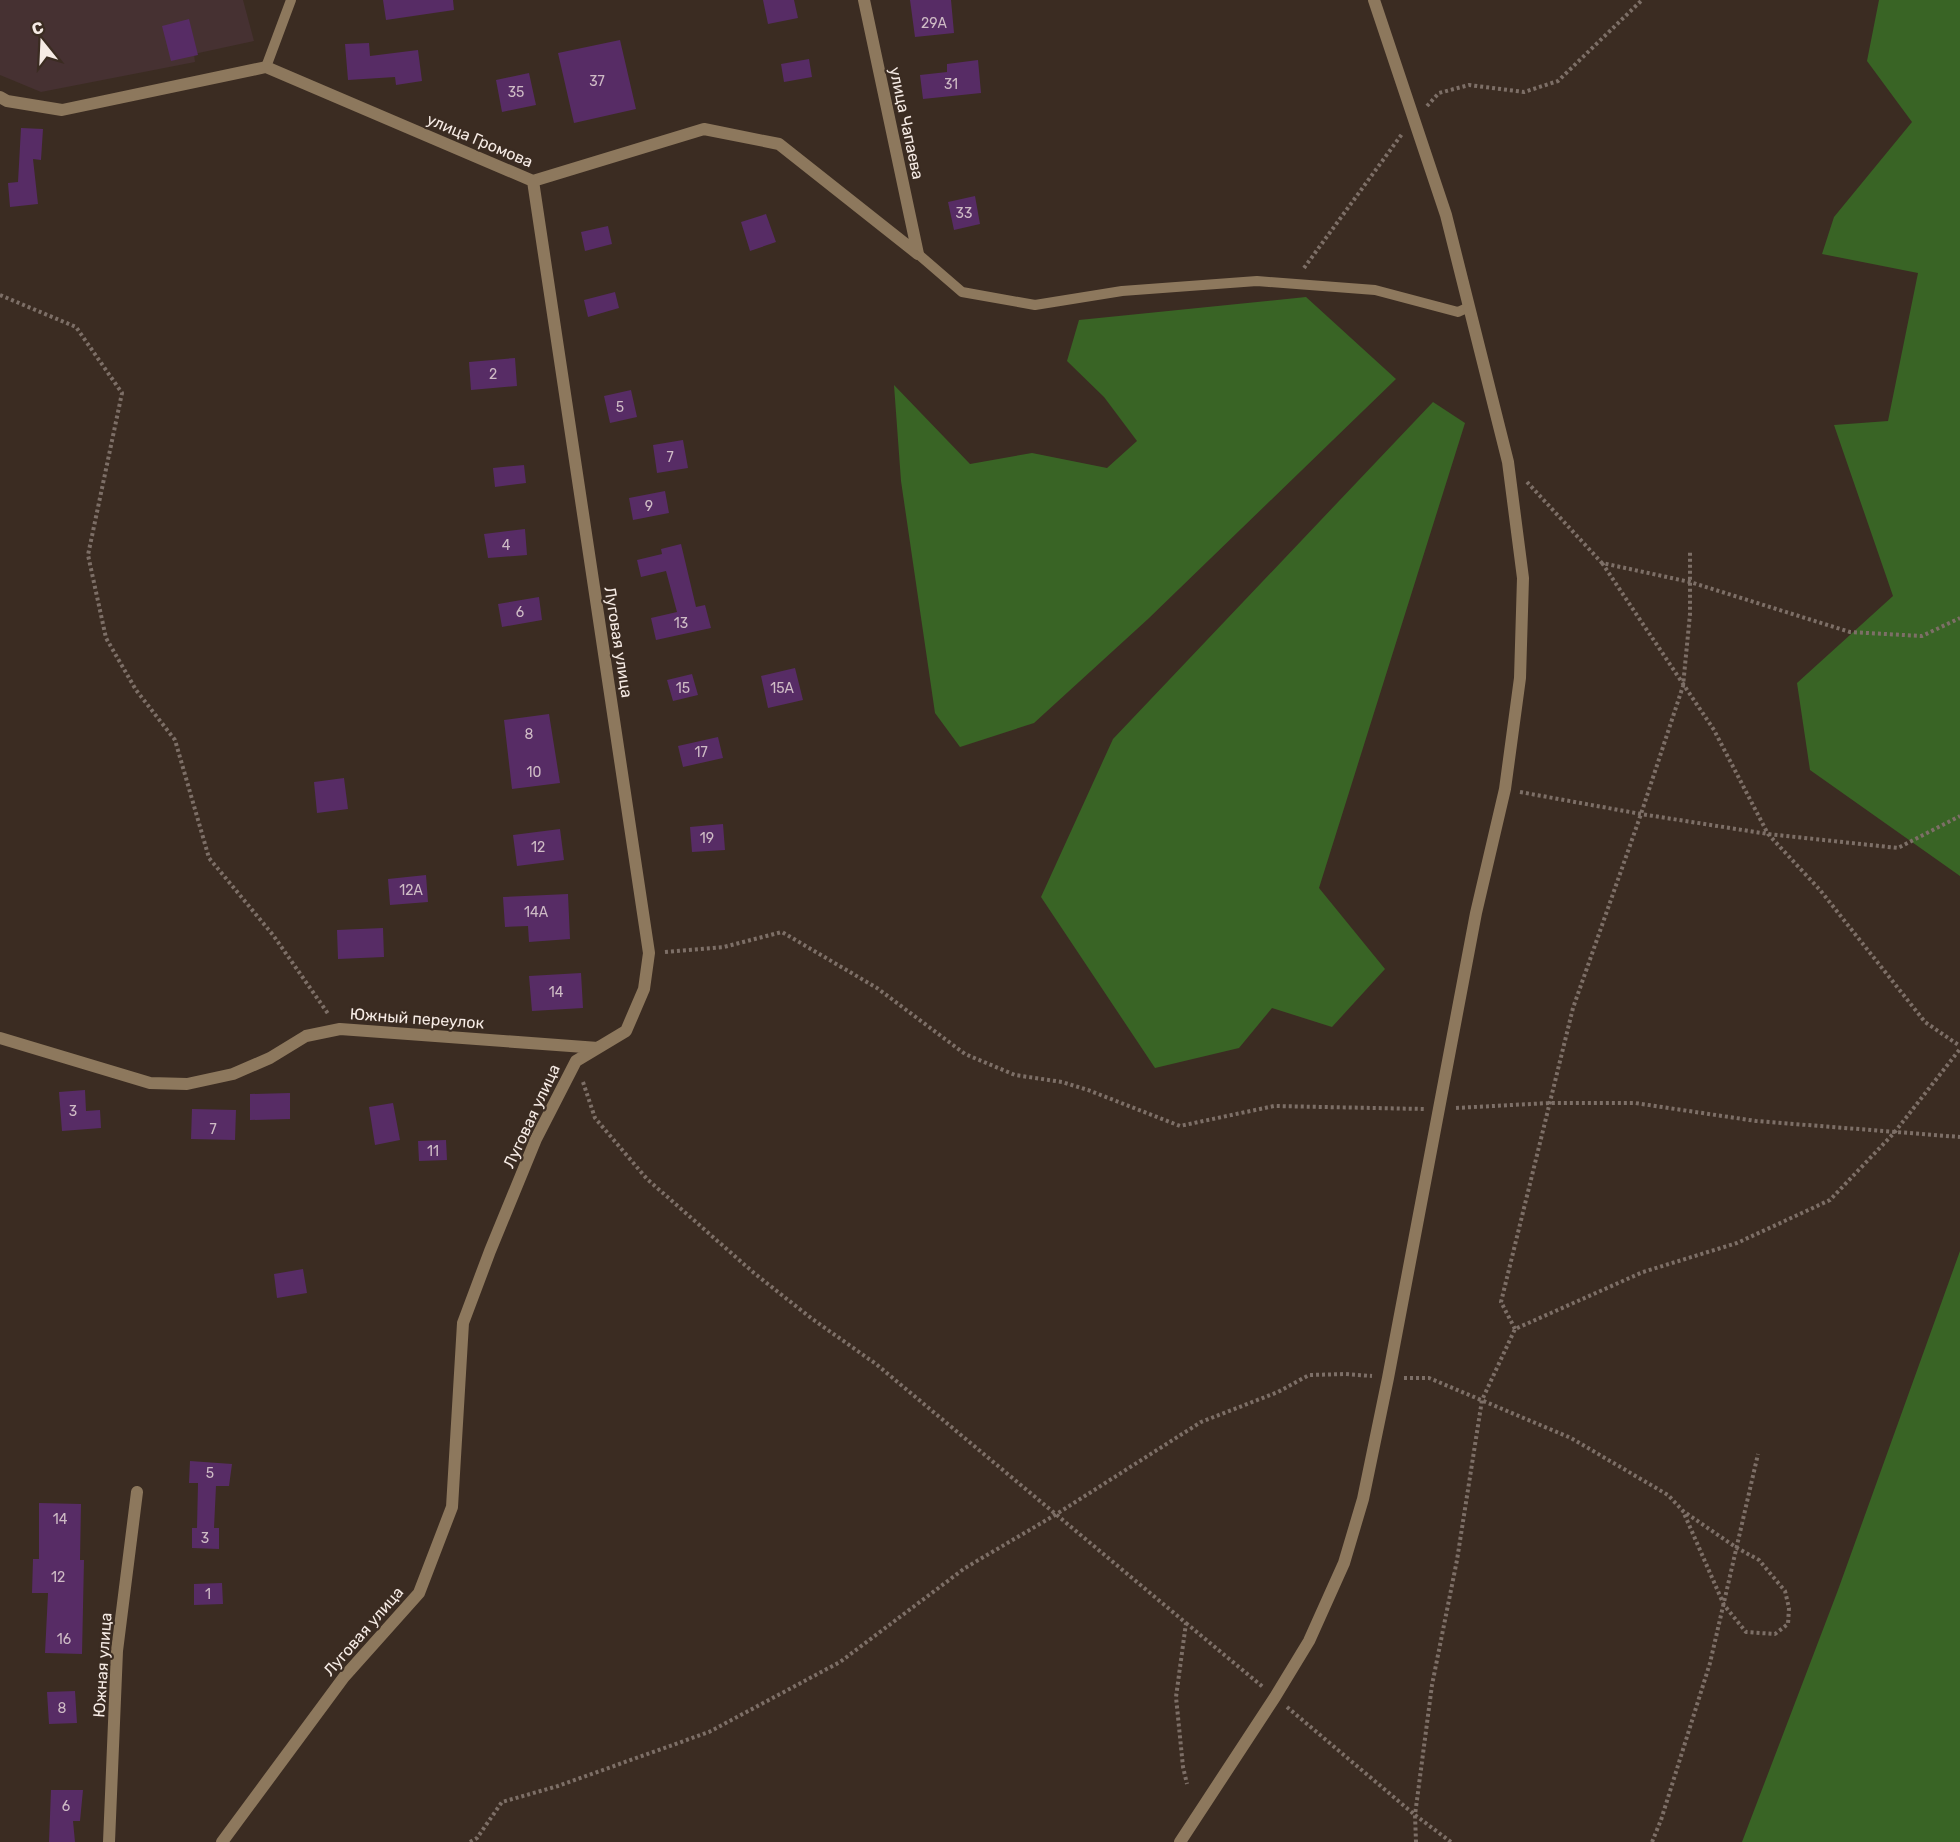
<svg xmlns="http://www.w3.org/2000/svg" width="1960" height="1842" font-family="Rubik,sans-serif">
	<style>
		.industrial { fill: #463132 }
		.forest { fill: #396425 }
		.building { fill: #572c65 }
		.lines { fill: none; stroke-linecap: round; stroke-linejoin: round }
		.path { stroke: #7d6f67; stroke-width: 4; stroke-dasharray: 3 3; stroke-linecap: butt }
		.service { stroke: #8d785d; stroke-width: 10 }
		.minor { stroke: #8d785d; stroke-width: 12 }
		.tertiary { stroke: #8d785d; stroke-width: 12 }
		.labels { text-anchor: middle; stroke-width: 4.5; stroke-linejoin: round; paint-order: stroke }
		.number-label { font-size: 14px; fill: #cebbc5 }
		.street-label { font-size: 16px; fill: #f6ebe5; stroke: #3b2c22 }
	</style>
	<rect width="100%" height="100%" fill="#3b2c22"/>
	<!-- industrial -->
	<path class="industrial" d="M 0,0 L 243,0 L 254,41 L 194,54 L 195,62 L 41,92 L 0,75 Z"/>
	<!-- forest -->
	<path class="forest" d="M 1879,0 L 1960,0 L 1960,876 L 1810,770 L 1797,683 L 1893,596 L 1834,425 L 1888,421 L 1918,273 L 1822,254 L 1834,217 L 1912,122 L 1867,61 Z
		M 1306,297 L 1396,379 L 1148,619 L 1034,723 L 960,747 L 935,713 L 901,481 L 894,385 L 970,464 L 1032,453 L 1107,468 L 1137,441 L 1104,397 L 1067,361 L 1079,320 Z
		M 1433,402 L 1465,423 L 1319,888 L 1385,969 L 1332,1027 L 1272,1008 L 1239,1048 L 1155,1068 L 1041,897 L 1113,739 Z
		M 1960,1251 L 1960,1842 L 1742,1842 L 1838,1590 Z"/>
	<!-- building -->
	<path class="building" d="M 383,0 L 453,0 L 454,10 L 386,20 Z
		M 763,0 L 794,0 L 798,18 L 768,24 Z
		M 910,0 L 951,0 L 954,33 L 915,37 Z
		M 189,19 L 198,55 L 171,61 L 162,26 Z
		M 620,40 L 636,109 L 574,123 L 558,53 Z
		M 369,43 L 370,56 L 418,50 L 422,81 L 396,85 L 395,77 L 348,80 L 345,44 Z
		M 809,59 L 812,77 L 784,82 L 781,64 Z
		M 978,60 L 981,93 L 923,99 L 920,75 L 947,72 L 947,64 Z
		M 529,73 L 536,105 L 502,112 L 496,80 Z
		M 21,128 L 43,129 L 41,160 L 33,159 L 38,204 L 10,207 L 8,183 L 18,182 Z
		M 975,196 L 980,224 L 954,230 L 948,202 Z
		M 766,214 L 776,242 L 750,251 L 741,222 Z
		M 608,226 L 612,244 L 585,251 L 581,232 Z
		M 615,292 L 619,308 L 588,317 L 584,300 Z
		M 515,358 L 517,386 L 471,390 L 469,362 Z
		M 631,390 L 637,417 L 610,423 L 604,396 Z
		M 683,440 L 688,468 L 657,473 L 653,445 Z
		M 524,465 L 526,483 L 495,487 L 493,468 Z
		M 665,491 L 669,513 L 633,520 L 629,498 Z
		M 525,529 L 527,555 L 488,558 L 484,534 Z
		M 681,544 L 696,607 L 705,605 L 711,628 L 656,640 L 651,618 L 677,612 L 666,571 L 641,577 L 637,560 L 662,554 L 661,549 Z
		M 539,597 L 542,620 L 502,627 L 498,604 Z
		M 795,668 L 803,700 L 768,708 L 761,676 Z
		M 692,674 L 698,695 L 673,701 L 667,680 Z
		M 549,714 L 560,783 L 512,789 L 504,720 Z
		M 718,737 L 723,758 L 683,767 L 678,746 Z
		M 344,778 L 348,809 L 317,813 L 314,782 Z
		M 723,824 L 725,850 L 692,852 L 690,827 Z
		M 560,829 L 564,860 L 517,866 L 513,835 Z
		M 426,875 L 428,902 L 390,905 L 388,879 Z
		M 568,894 L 570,939 L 529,942 L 528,926 L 505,927 L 503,897 Z
		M 383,928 L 384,957 L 338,959 L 337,930 Z
		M 581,973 L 583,1008 L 532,1011 L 529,976 Z
		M 85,1090 L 86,1111 L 100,1110 L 101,1128 L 62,1131 L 59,1092 Z
		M 290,1093 L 290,1119 L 250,1120 L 250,1094 Z
		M 393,1103 L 400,1140 L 375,1145 L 369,1107 Z
		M 192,1109 L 236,1110 L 235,1140 L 191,1139 Z
		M 446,1140 L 447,1160 L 419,1161 L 418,1141 Z
		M 303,1269 L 307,1293 L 277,1298 L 274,1274 Z
		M 190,1461 L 232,1464 L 229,1486 L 216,1486 L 214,1528 L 219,1528 L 219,1549 L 192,1548 L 192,1528 L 197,1528 L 198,1483 L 189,1483 Z
		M 39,1503 L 81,1504 L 80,1560 L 84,1560 L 82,1654 L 45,1653 L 48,1593 L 32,1593 L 33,1559 L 39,1559 Z
		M 222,1583 L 223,1604 L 194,1605 L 194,1584 Z
		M 75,1691 L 77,1723 L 49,1724 L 47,1692 Z
		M 51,1790 L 83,1790 L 80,1821 L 73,1821 L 75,1842 L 49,1842 Z"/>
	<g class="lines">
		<!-- path -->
		<path class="path" d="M 1427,106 L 1439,93 L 1469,85 L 1524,92 L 1558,81 L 1642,0
			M 1304,268 L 1402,134
			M 0,295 L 76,327 L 122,393 L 88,555 L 106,638 L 136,690 L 175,740 L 209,858 L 273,935 L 329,1015
			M 1527,482 L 1602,563 L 1690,582 L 1850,632 L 1922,636 L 1960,618
			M 1602,563 L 1714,730 L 1768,834 L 1820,890 L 1925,1022 L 1960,1046
			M 1520,792 L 1641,814 L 1768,834 L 1898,848 L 1960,816
			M 665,952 L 724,947 L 782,932 L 877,988 L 965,1054 L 1015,1075 L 1062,1082 L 1088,1090 L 1180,1126 L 1274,1106 L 1424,1109
			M 583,1082 L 595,1118 L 647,1179 L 754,1273 L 811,1318 L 876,1364 L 1186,1623 L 1176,1697 L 1183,1767 L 1187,1784
			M 1456,1108 L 1549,1103 L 1635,1103 L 1756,1121 L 1960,1137
			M 1515,1329 L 1501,1302 L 1573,1008 L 1641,814 L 1683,686 L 1690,614 L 1690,551
			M 1404,1378 L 1429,1378 L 1571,1438 L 1668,1495 L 1683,1511 L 1737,1548 L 1759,1560 L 1785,1591 L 1789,1608 L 1788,1624 L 1775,1634 L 1746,1632 L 1724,1605 L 1683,1511
			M 1186,1623 L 1263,1687
			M 1287,1707 L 1415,1815 L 1416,1842
			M 470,1842 L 477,1838 L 502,1802 L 558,1786 L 709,1732 L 840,1662 L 965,1568 L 1055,1515 L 1201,1422 L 1278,1392 L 1309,1375 L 1345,1374 L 1372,1376
			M 1451,1842 L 1415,1815 L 1432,1685 L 1457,1560 L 1482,1400 L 1515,1329 L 1643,1272 L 1737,1243 L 1830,1200 L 1894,1133 L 1960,1049
			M 1652,1842 L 1661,1820 L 1710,1663 L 1758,1454"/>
		<!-- service -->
		<path class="service" d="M 266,67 L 291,0
			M 918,254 L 962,292 L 1035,305 L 1122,291 L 1257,281 L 1375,290 L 1458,312 L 1469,307"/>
		<!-- minor -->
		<path class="minor" d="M 864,0 L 918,254
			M 0,97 L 7,101 L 62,110 L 266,67 L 533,181 L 704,129 L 779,144 L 918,254
			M 0,1038 L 150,1083 L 187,1084 L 233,1074 L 270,1058 L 306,1036 L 340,1029 L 598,1048
			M 109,1842 L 117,1651 L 137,1492
			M 222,1842 L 344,1677 L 419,1593 L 452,1507 L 463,1323 L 490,1251 L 536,1139 L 576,1061 L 626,1031 L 644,989 L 649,953 L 533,181"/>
		<!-- tertiary -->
		<path class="tertiary" d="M 1180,1842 L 1275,1697 L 1309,1641 L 1344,1563 L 1363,1499 L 1388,1378 L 1476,913 L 1505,789 L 1520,678 L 1523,578 L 1508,462 L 1446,215 L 1374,0"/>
	</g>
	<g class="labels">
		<!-- number labels -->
		<g class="number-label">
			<text x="934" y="28">29А</text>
			<text x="597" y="86">37</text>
			<text x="951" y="89">31</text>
			<text x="516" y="97">35</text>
			<text x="964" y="218">33</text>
			<text x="493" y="379">2</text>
			<text x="620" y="412">5</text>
			<text x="670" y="462">7</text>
			<text x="649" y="511">9</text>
			<text x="506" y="550">4</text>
			<text x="520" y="617">6</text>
			<text x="681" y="628">13</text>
			<text x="683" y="693">15</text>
			<text x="782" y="693">15А</text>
			<text x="529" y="739">8</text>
			<text x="701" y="757">17</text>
			<text x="534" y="777">10</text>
			<text x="707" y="843">19</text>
			<text x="538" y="852">12</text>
			<text x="411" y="895">12А</text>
			<text x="536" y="917">14А</text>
			<text x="556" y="997">14</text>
			<text x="73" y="1116">3</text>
			<text x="213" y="1134">7</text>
			<text x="433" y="1156">11</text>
			<text x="210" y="1478">5</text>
			<text x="60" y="1524">14</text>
			<text x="205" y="1543">3</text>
			<text x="58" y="1582">12</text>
			<text x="208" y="1599">1</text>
			<text x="64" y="1644">16</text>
			<text x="62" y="1713">8</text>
			<text x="66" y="1811">6</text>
		</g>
		<!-- street labels -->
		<g class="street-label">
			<text transform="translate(907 123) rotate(78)" y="6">улица Чапаева</text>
			<text transform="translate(480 140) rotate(23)" y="6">улица Громова</text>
			<text transform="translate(619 642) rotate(81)" y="6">Луговая улица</text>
			<text transform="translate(417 1018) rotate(4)" y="6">Южный переулок</text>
			<text transform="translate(531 1116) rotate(-65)" y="6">Луговая улица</text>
			<text transform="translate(363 1631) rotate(-49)" y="6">Луговая улица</text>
			<text transform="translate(102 1665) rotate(-86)" y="6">Южная улица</text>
		</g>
	</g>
	<!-- north arrow -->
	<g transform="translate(42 42) rotate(342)" stroke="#3b2c22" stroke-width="4.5" paint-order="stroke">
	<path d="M0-4.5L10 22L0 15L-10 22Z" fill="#f6ebe5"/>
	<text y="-9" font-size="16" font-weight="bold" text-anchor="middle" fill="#f6ebe5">С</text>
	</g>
</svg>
